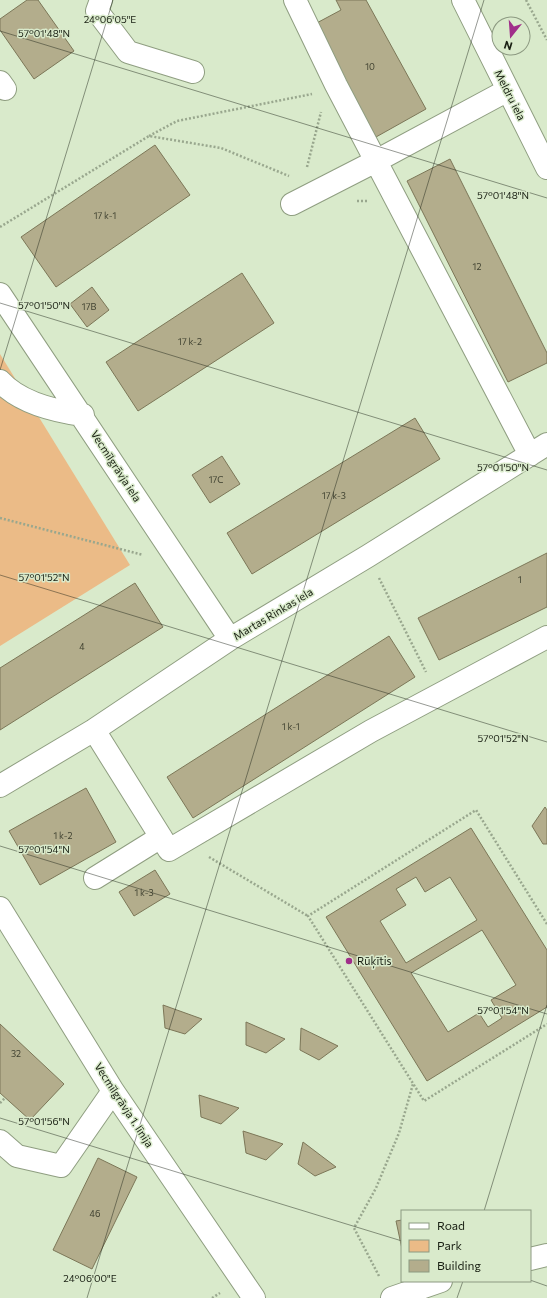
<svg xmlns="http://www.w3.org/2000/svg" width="547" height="1298" font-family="Commissioner,sans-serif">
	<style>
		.green { fill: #ebbb87 }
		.building { fill: #b3ad8c; stroke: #7c7758; fill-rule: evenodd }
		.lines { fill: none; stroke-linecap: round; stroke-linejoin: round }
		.minor-casing { stroke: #8f9e81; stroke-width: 24 }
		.path { stroke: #99a78e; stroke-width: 2.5; stroke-dasharray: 2 2; stroke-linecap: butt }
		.minor { stroke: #fff; stroke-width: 22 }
		.ticks { fill: none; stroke: #191f13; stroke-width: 1; stroke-opacity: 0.45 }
		.poi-dot { fill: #a02e8a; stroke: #d9eacb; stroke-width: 1.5 }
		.labels { text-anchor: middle; stroke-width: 3; stroke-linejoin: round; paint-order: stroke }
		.number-label { font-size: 9px; fill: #404231 }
		.street-label { font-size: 11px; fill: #191f13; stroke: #d9eacb }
		.poi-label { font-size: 11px; fill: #191f13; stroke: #d9eacb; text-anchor: start }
		.ticks-label { font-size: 10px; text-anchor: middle; fill: #191f13; stroke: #d9eacb; stroke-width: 3; stroke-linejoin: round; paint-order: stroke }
	</style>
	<rect width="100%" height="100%" fill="#d9eacb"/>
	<!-- green -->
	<path class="green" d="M 0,354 L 130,565 L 0,646 Z"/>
	<!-- building -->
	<path class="building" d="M 27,0 L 38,0 L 74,51 L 34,79 L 0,30 L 0,19 Z
		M 336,0 L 366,0 L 426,109 L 376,137 L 313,25 L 341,10 Z
		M 155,145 L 190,195 L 56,287 L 21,237 Z
		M 450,159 L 547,353 L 547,363 L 508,382 L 407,181 Z
		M 242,273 L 274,323 L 138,411 L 106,362 Z
		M 92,287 L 109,310 L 87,327 L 70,304 Z
		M 415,418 L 440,459 L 252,574 L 227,533 Z
		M 222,456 L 240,484 L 210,503 L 192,475 Z
		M 547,553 L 547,607 L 439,660 L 418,618 Z
		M 135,583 L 163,627 L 0,730 L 0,668 Z
		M 389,636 L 415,677 L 193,818 L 167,777 Z
		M 86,788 L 116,842 L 40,885 L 9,831 Z
		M 545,807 L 547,810 L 547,844 L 543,844 L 532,826 Z
		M 471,828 L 547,950 L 547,1007 L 427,1081 L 326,917 ZM 416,877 L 425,892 L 450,877 L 477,920 L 406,963 L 380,921 L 406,905 L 396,889 ZM 482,930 L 516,985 L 491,1000 L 502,1018 L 488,1027 L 479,1013 L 448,1032 L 411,973 Z
		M 155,870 L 170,894 L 134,916 L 119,892 Z
		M 163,1005 L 202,1019 L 185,1034 L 165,1028 Z
		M 246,1022 L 285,1039 L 266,1053 L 246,1045 Z
		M 0,1024 L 64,1084 L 30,1120 L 0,1093 Z
		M 301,1028 L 338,1046 L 319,1060 L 300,1050 Z
		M 199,1095 L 239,1108 L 221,1124 L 201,1117 Z
		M 243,1131 L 283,1144 L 266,1160 L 246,1153 Z
		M 303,1142 L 336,1167 L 315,1176 L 298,1164 Z
		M 98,1158 L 137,1177 L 92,1269 L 53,1250 Z
		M 402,1220 L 402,1249 L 396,1221 Z"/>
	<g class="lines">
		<defs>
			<path id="minor" d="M 101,0 L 97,11 L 128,52 L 193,72
				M 295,0 L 336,85 L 530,455
				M 463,0 L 547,168
				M 0,82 L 5,89
				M 292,204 L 376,161 L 508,90
				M 0,294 L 230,639
				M 0,381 C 20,403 54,411 83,415
				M 94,730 L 169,850 L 371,731 L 547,637
				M 0,786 L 94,730 L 230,639 L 368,556 L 547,444
				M 95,878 L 161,837
				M 0,908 L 113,1091 L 254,1298
				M 0,1141 L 17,1156 L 61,1166 L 113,1091
				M 530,1259 L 547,1255
				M 392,1298 L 441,1281"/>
		</defs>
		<!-- minor casing -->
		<use href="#minor" class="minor-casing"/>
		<!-- path -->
		<path class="path" d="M 526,0 L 547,40
			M 149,136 L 177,121 L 312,94
			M 307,167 L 321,112
			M 357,201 L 368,201
			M 0,227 L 149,136 L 221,148 L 289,176
			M 0,518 L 143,555
			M 379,578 L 426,672
			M 209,857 L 308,916
			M 547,924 L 476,810 L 308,916 L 424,1101 L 547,1024
			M 0,1103 L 5,1098
			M 379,1276 L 354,1228 L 376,1188 L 399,1133 L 413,1084
			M 212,1298 L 220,1293"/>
		<!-- minor -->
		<use href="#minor" class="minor"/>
	</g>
	<!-- ticks -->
	<path class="ticks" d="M 0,31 L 547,198M 0,303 L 547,470M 0,370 L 113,0M 0,575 L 547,742M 0,846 L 547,1014M 0,1118 L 402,1241M 484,1211 L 547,1005M 530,1280 L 547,1286M 87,1298 L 484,0M 457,1298 L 463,1281"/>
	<!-- markers -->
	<circle class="poi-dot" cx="349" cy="961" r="4"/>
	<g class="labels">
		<!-- number labels -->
		<g class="number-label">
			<text x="370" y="70">10</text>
			<text x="105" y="219">17 k-1</text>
			<text x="477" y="270">12</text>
			<text x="89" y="310">17B</text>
			<text x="190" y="345">17 k-2</text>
			<text x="216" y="483">17C</text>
			<text x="334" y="499">17 k-3</text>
			<text x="520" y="583">1</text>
			<text x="82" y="650">4</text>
			<text x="291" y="730">1 k-1</text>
			<text x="63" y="839">1 k-2</text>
			<text x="144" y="896">1 k-3</text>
			<text x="16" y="1057">32</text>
			<text x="95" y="1217">46</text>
		</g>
		<!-- street labels -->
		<g class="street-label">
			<text transform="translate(510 95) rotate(63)" y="4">Meldru iela</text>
			<text transform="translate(116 466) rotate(57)" y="4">Vecmīlgrāvja iela</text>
			<text transform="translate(273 614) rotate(-31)" y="4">Martas Rinkas iela</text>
			<text transform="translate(124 1105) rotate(57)" y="4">Vecmīlgrāvja 1. līnija</text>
		</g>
		<!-- poi labels -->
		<g class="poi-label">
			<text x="357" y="965">Rūķītis</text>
		</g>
	</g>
	<g class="ticks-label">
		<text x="110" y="23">24°06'05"E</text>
		<text x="44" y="37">57°01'48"N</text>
		<text x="503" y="199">57°01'48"N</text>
		<text x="44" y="309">57°01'50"N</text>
		<text x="503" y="471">57°01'50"N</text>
		<text x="44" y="581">57°01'52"N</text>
		<text x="503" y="742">57°01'52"N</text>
		<text x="44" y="853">57°01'54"N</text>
		<text x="503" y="1014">57°01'54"N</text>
		<text x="44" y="1125">57°01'56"N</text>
		<text x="90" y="1282">24°06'00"E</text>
	</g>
	<!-- legend -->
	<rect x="401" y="1210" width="130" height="72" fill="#d9eacb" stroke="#8c9981"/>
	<rect x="409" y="1223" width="20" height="6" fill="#ffffff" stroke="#8c9981"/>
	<text x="437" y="1230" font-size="12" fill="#191f13">Road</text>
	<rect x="409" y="1240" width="20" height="12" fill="#ebbb87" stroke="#8c9981"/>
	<text x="437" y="1250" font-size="12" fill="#191f13">Park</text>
	<rect x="409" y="1260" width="20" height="12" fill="#b3ad8c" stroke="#8c9981"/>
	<text x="437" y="1270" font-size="12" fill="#191f13">Building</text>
	<!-- north arrow -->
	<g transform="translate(511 36) rotate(197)"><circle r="19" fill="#d9eacb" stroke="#8c9981"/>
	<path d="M0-3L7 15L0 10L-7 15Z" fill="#a02e8a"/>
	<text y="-6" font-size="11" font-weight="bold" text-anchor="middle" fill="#191f13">N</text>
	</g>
</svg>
